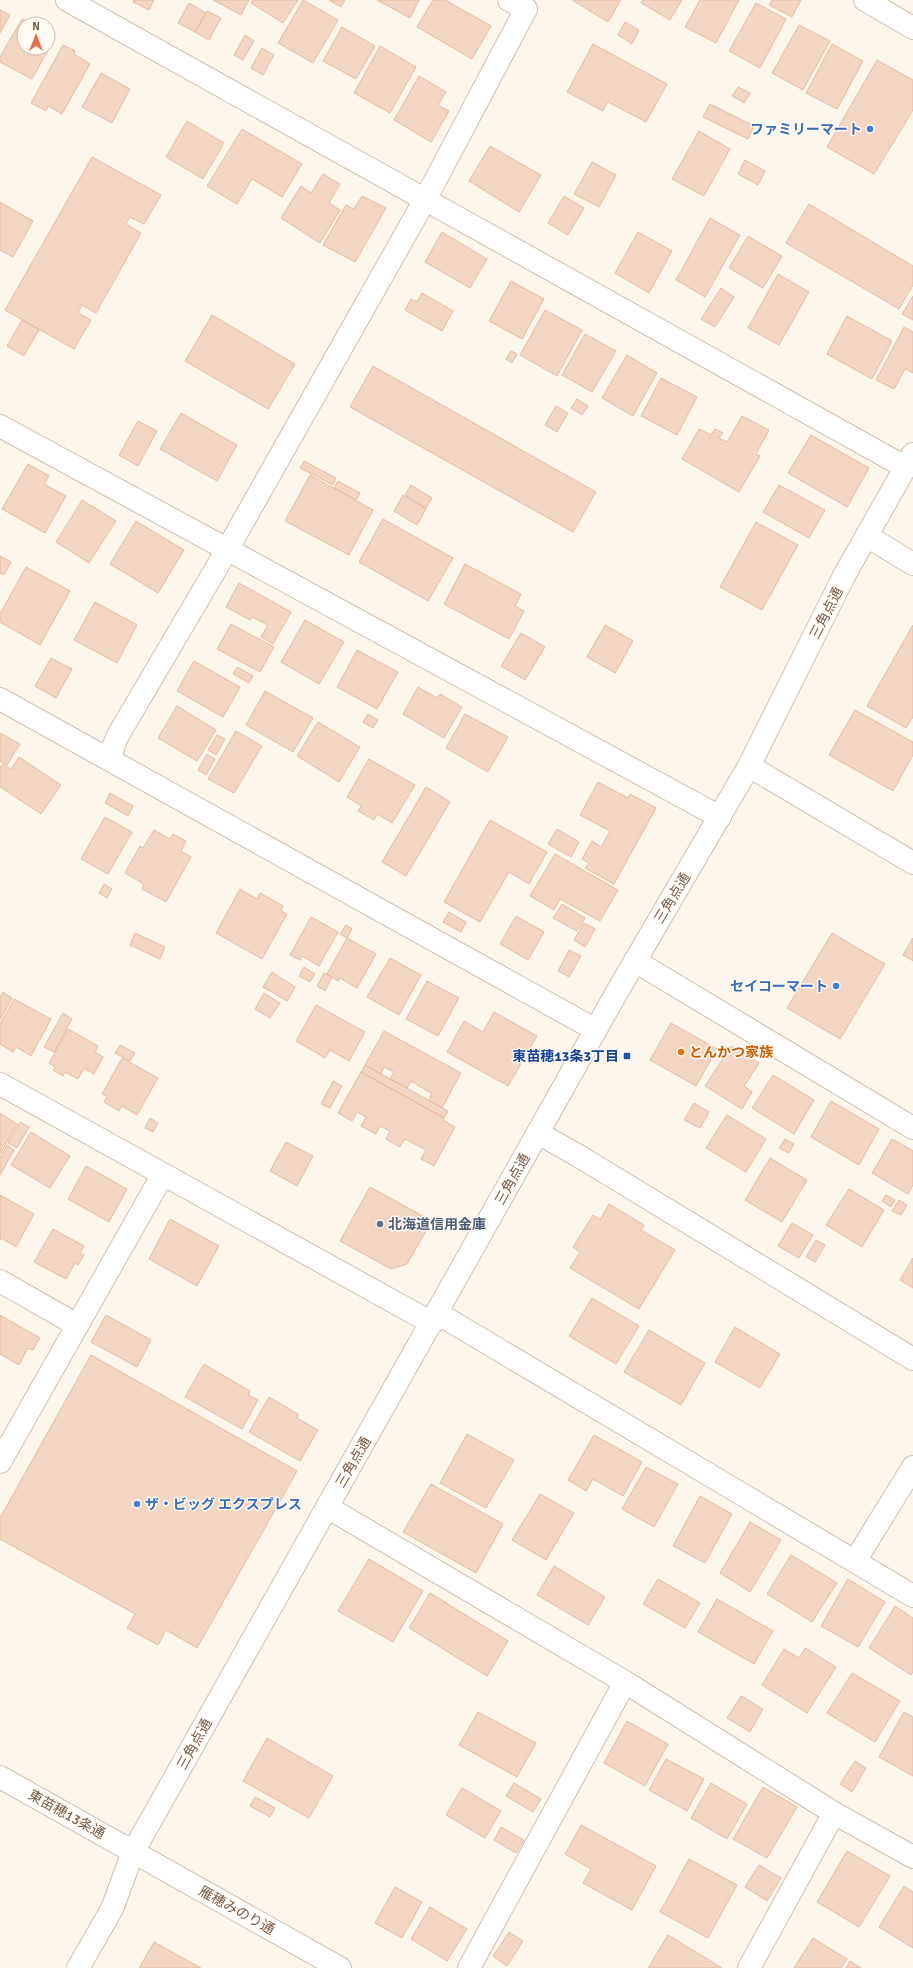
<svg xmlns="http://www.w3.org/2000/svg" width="913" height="1968" font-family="Signika,'Noto Sans JP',sans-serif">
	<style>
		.building { fill: #f3d5c3; stroke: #e6bba3 }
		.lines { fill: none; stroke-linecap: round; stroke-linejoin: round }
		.minor-casing { stroke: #d1beb0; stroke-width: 24 }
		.tertiary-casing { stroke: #d1beb0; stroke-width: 24 }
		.minor { stroke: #fff; stroke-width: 22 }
		.tertiary { stroke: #fff; stroke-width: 22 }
		.shop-dot { fill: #3f7fe0; stroke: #fffaf3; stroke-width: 1.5 }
		.food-dot { fill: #e8710a; stroke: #fffaf3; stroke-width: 1.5 }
		.transit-dot { fill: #1a4fb4; stroke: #fffaf3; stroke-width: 1.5 }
		.service-dot { fill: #5c6f8a; stroke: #fffaf3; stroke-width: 1.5 }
		.labels { text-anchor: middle; stroke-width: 3; stroke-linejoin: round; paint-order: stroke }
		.shop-label { font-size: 14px; font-weight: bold; fill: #366cbe; stroke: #fffaf3; text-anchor: end }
		.street-label { font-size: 14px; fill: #7a5c4d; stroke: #fffaf3 }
		.food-label { font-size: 14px; font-weight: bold; fill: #c56008; stroke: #fffaf3; text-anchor: start }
		.transit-label { font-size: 14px; font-weight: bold; fill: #164399; stroke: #fffaf3; text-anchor: end }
		.service-label { font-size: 14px; font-weight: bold; fill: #4e5e75; stroke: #fffaf3; text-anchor: start }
	</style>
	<rect width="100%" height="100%" fill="#fdf6ec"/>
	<!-- building -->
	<path class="building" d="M 134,0 L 154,0 L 149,10 L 133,2 Z
		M 213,0 L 249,0 L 241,15 Z
		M 253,0 L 298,0 L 283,23 L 251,3 Z
		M 303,0 L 338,20 L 313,63 L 278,43 Z
		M 329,0 L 345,0 L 341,7 Z
		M 377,0 L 419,0 L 410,18 Z
		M 433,0 L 445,0 L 491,26 L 472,59 L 417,27 Z
		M 572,0 L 621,0 L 608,22 Z
		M 643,0 L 682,0 L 670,20 L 641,3 Z
		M 700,0 L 739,0 L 716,43 L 685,27 Z
		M 772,0 L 801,0 L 792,17 L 769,5 Z
		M 189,3 L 206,13 L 195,32 L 178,23 Z
		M 756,3 L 786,19 L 760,68 L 729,51 Z
		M 0,10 L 10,15 L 0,33 Z
		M 207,11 L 221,18 L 209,40 L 195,32 Z
		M 22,19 L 31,24 L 24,24 L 24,48 L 48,48 L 48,34 L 55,38 L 32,79 L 0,62 L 0,57 Z
		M 625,22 L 639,30 L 632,44 L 618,35 Z
		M 799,25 L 830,41 L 803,90 L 772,73 Z
		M 342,27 L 375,46 L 356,79 L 323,61 Z
		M 245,35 L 254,41 L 243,60 L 234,55 Z
		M 593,44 L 667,84 L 646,122 L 608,102 L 603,111 L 567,92 Z
		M 832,44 L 863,61 L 837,109 L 806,93 Z
		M 63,45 L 75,51 L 74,54 L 90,64 L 62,114 L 48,106 L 46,111 L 31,103 Z
		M 380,46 L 416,67 L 390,113 L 354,93 Z
		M 262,48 L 274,55 L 263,75 L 251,68 Z
		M 877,60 L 913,80 L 913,110 L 874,174 L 827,147 Z
		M 101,73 L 130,89 L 112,123 L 82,107 Z
		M 419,76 L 446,92 L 438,105 L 449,111 L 431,142 L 394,120 Z
		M 738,87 L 750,93 L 744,103 L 732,96 Z
		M 710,104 L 754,126 L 748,139 L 703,117 Z
		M 187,121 L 224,143 L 203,179 L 166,157 Z
		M 242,129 L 302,164 L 282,197 L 252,179 L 237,204 L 207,186 Z
		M 699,131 L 730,149 L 704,196 L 672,179 Z
		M 490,146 L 541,175 L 519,212 L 469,181 Z
		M 92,157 L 161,195 L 144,224 L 130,217 L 126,224 L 141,233 L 96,313 L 82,305 L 78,313 L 91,320 L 74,349 L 5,310 Z
		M 745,160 L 765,171 L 758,185 L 738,174 Z
		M 592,162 L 616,175 L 599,207 L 574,194 Z
		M 323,174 L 340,184 L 329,203 L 340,210 L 320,243 L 281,218 L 301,186 L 311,193 Z
		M 362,196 L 386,208 L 355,262 L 323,245 L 346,205 L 354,209 Z
		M 564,196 L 584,208 L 568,235 L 548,223 Z
		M 0,202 L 33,221 L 13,257 L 0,250 Z
		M 809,204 L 913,266 L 913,285 L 899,309 L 786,243 Z
		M 710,218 L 740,235 L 705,297 L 676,280 Z
		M 442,232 L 487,259 L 470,288 L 425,262 Z
		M 638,232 L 672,251 L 649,293 L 615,273 Z
		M 748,236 L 782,256 L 763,288 L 729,268 Z
		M 778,274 L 809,292 L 779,345 L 748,328 Z
		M 511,281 L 544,299 L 522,339 L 489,321 Z
		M 721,288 L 734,297 L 715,327 L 701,319 Z
		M 422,293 L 453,311 L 442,331 L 405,310 L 411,299 L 417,302 Z
		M 913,296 L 913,320 L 902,314 Z
		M 545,310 L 582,330 L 557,376 L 520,355 Z
		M 212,315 L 295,364 L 268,409 L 185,361 Z
		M 847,316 L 892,341 L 872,379 L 827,354 Z
		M 22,320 L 39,330 L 24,356 L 7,346 Z
		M 904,327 L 913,332 L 913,373 L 905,369 L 894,389 L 876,380 Z
		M 585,334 L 616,351 L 592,392 L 562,375 Z
		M 511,351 L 517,354 L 512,363 L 506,359 Z
		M 627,355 L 657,373 L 633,416 L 602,398 Z
		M 373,366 L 596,492 L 573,532 L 350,407 Z
		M 661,378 L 697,397 L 677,435 L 641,416 Z
		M 577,399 L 588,406 L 582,415 L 571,408 Z
		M 556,406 L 568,413 L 557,432 L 545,425 Z
		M 181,413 L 237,445 L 217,481 L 160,449 Z
		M 742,416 L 769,430 L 756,454 L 760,456 L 739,492 L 682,459 L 699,429 L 711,435 L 715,429 L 723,433 L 719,438 L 727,442 Z
		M 138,421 L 157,431 L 138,466 L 119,455 Z
		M 811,435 L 869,468 L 847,507 L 788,473 Z
		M 304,461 L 336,478 L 333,485 L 300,468 Z
		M 28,464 L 49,476 L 44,484 L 66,496 L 45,533 L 2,509 Z
		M 310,475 L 373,510 L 349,555 L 285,521 Z
		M 338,481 L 360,493 L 356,500 L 334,488 Z
		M 411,485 L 432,498 L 426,508 L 405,495 Z
		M 779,485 L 825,510 L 809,538 L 763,512 Z
		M 403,495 L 426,509 L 417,525 L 394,511 Z
		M 82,500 L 116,521 L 89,563 L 56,542 Z
		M 383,519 L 453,558 L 428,601 L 359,562 Z
		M 136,521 L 184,550 L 158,593 L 110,564 Z
		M 756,522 L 798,545 L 762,610 L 720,587 Z
		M 0,556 L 11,562 L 4,575 L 0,573 Z
		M 465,564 L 521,594 L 515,606 L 524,611 L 509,639 L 444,604 Z
		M 26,567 L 70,591 L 40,645 L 0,622 L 0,614 Z
		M 239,583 L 291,612 L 273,644 L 261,637 L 268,625 L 252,617 L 250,620 L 226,607 Z
		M 95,602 L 137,625 L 117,663 L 74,640 Z
		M 305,620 L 344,642 L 319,684 L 281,662 Z
		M 231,624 L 274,647 L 260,672 L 217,649 Z
		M 605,625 L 633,641 L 615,673 L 587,657 Z
		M 913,625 L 913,717 L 906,728 L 867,706 Z
		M 521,633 L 545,647 L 525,680 L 501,666 Z
		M 357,650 L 398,672 L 377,709 L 337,687 Z
		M 51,658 L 72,669 L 56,698 L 35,686 Z
		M 194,661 L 240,687 L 223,717 L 177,691 Z
		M 237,667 L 253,676 L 249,683 L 233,674 Z
		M 418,687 L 437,698 L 440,694 L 462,707 L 444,738 L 403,714 Z
		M 265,691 L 313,718 L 293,752 L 246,725 Z
		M 177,706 L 216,730 L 197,761 L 158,738 Z
		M 855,710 L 913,742 L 913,755 L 893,791 L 829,755 Z
		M 368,714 L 378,720 L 373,728 L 363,722 Z
		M 465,714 L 508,737 L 488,772 L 446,748 Z
		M 318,722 L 360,747 L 339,782 L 297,756 Z
		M 236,731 L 262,746 L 234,793 L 208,779 Z
		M 0,733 L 20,744 L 7,765 L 0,761 Z
		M 217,735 L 225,739 L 216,755 L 208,750 Z
		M 207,754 L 215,759 L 206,775 L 198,770 Z
		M 19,757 L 61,785 L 41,814 L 0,787 L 0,768 L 3,764 L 11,769 Z
		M 369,759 L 415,785 L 392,823 L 377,814 L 374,820 L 358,811 L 361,806 L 347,797 Z
		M 598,782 L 628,798 L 630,794 L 656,808 L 614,884 L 585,868 L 589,863 L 582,859 L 592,841 L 601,847 L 610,831 L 580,815 Z
		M 426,787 L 450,802 L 406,876 L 382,862 Z
		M 110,793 L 133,806 L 128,816 L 105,803 Z
		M 105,817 L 132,832 L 108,874 L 81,859 Z
		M 490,820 L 547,852 L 529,884 L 509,872 L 480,922 L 444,902 Z
		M 557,829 L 579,842 L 571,857 L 548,844 Z
		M 154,830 L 170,839 L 173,834 L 186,841 L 181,851 L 191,857 L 166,902 L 142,889 L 144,884 L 125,873 L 140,846 L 143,848 Z
		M 555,854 L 618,890 L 600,921 L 560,899 L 554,910 L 530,896 Z
		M 104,884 L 112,889 L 107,898 L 99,893 Z
		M 240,889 L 257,899 L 260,893 L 283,906 L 281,911 L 287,914 L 262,959 L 216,933 Z
		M 562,904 L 585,918 L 577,931 L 553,918 Z
		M 449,912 L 466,922 L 461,932 L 443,922 Z
		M 516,916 L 544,932 L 528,960 L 500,944 Z
		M 311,917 L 338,932 L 319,966 L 302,956 L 300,960 L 290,955 Z
		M 584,923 L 595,929 L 585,947 L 574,940 Z
		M 346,925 L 352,929 L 347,938 L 340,934 Z
		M 135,933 L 165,947 L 160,959 L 130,945 Z
		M 832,933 L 885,964 L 840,1039 L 787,1008 Z
		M 347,938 L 376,954 L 357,988 L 340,978 L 338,981 L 327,974 Z
		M 913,938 L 913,961 L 903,955 Z
		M 569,950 L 581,956 L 569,977 L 558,971 Z
		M 390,958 L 421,975 L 399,1015 L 367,997 Z
		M 304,967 L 315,974 L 310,982 L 299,976 Z
		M 272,972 L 295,987 L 287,1001 L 263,987 Z
		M 324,973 L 332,977 L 325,991 L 317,986 Z
		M 427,981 L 459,998 L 438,1036 L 406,1019 Z
		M 3,992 L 12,998 L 0,1020 L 0,997 Z
		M 264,993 L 280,1003 L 270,1018 L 255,1009 Z
		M 14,999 L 51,1019 L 31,1056 L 16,1047 L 13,1052 L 0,1044 L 0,1024 Z
		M 316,1005 L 365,1032 L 349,1061 L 330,1050 L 325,1058 L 296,1041 Z
		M 494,1012 L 537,1036 L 508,1086 L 447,1052 L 464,1021 L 483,1032 Z
		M 63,1013 L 72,1019 L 54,1052 L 44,1047 Z
		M 671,1023 L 717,1049 L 696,1086 L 650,1060 Z
		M 68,1029 L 98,1046 L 95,1052 L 103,1057 L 94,1074 L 84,1068 L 78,1079 L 65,1072 L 63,1076 L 53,1070 L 55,1067 L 49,1063 Z
		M 384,1031 L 461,1073 L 442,1108 L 429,1100 L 432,1094 L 411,1081 L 407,1088 L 390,1079 L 394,1072 L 384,1067 L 381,1074 L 365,1065 Z
		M 120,1045 L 135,1053 L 130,1061 L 115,1053 Z
		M 731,1046 L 759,1063 L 744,1086 L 752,1092 L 742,1109 L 705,1086 Z
		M 122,1058 L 158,1078 L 137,1115 L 122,1106 L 119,1111 L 104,1102 L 107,1096 L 102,1094 Z
		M 365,1065 L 448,1111 L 444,1118 L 361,1072 Z
		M 361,1072 L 444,1118 L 443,1120 L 455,1127 L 434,1166 L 421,1159 L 426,1150 L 405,1139 L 400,1147 L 386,1139 L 390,1131 L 380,1126 L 376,1134 L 361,1126 L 366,1117 L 357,1112 L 352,1121 L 338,1113 Z
		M 773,1075 L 814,1100 L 794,1134 L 752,1108 Z
		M 333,1081 L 342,1086 L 330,1108 L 321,1104 Z
		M 831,1101 L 879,1129 L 859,1165 L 811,1137 Z
		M 694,1103 L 709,1112 L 700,1128 L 684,1120 Z
		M 0,1113 L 17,1124 L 0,1154 Z
		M 727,1115 L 766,1139 L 746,1172 L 706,1148 Z
		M 150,1118 L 158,1123 L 153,1132 L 145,1128 Z
		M 20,1122 L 29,1127 L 17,1148 L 8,1143 Z
		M 31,1132 L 70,1156 L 50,1188 L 11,1165 Z
		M 785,1139 L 794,1144 L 789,1153 L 779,1148 Z
		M 892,1139 L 913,1151 L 913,1185 L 908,1194 L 872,1173 Z
		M 286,1142 L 313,1156 L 297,1186 L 270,1171 Z
		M 7,1145 L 14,1150 L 0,1175 L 0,1158 Z
		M 770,1158 L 807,1180 L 782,1222 L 745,1200 Z
		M 86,1166 L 127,1189 L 109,1222 L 68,1199 Z
		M 370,1187 L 432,1221 L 407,1264 L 391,1269 L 340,1241 Z
		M 849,1189 L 884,1210 L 862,1247 L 826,1225 Z
		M 0,1195 L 34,1214 L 16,1247 L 1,1238 L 0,1240 Z
		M 886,1195 L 895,1200 L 891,1207 L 882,1201 Z
		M 899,1200 L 907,1205 L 901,1215 L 892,1211 Z
		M 609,1204 L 644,1225 L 641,1230 L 675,1250 L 639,1309 L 570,1268 L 580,1252 L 573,1247 L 593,1215 L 600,1220 Z
		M 170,1219 L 219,1246 L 197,1286 L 149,1259 Z
		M 792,1223 L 813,1235 L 799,1258 L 778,1246 Z
		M 53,1229 L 84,1246 L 80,1253 L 84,1255 L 78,1265 L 75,1263 L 66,1279 L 34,1262 Z
		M 816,1240 L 825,1245 L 815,1262 L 806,1257 Z
		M 913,1258 L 913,1288 L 900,1280 Z
		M 592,1298 L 639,1326 L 616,1364 L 569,1336 Z
		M 0,1315 L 40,1338 L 33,1350 L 28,1348 L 19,1365 L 0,1354 Z
		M 106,1315 L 151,1340 L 137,1367 L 91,1342 Z
		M 735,1327 L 780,1354 L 760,1388 L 715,1362 Z
		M 649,1330 L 705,1363 L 681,1405 L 624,1372 Z
		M 91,1355 L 297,1471 L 197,1648 L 166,1630 L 158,1645 L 127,1628 L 135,1614 L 0,1539 L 0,1518 Z
		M 204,1364 L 250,1391 L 248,1395 L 258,1400 L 242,1429 L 185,1397 Z
		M 269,1397 L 298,1414 L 297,1418 L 318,1430 L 300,1461 L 249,1432 Z
		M 467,1434 L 514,1460 L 486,1508 L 440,1483 Z
		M 594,1435 L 642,1462 L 623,1496 L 593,1479 L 586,1491 L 568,1480 Z
		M 646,1467 L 678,1484 L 654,1527 L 622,1509 Z
		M 431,1484 L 503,1524 L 476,1573 L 403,1532 Z
		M 540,1494 L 574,1513 L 546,1560 L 512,1540 Z
		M 700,1496 L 732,1514 L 705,1563 L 673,1546 Z
		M 750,1522 L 781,1540 L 750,1592 L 720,1573 Z
		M 791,1555 L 837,1583 L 812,1622 L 767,1594 Z
		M 369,1559 L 423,1591 L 393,1642 L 338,1611 Z
		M 554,1566 L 605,1597 L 588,1625 L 537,1595 Z
		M 658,1579 L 700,1603 L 685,1628 L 643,1604 Z
		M 848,1579 L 885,1602 L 858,1647 L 821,1626 Z
		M 430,1593 L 508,1641 L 487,1676 L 409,1628 Z
		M 717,1599 L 773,1631 L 754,1664 L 698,1632 Z
		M 895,1606 L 913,1618 L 913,1672 L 911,1675 L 869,1648 Z
		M 805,1648 L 836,1667 L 807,1713 L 762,1685 L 784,1649 L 799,1658 Z
		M 852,1673 L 900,1701 L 875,1742 L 827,1713 Z
		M 741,1696 L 763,1709 L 750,1732 L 727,1718 Z
		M 478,1712 L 536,1743 L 517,1777 L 459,1745 Z
		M 904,1712 L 913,1717 L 913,1776 L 879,1757 Z
		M 627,1721 L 668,1744 L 645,1786 L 604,1763 Z
		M 267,1738 L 333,1776 L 309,1818 L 243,1781 Z
		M 666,1759 L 704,1779 L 687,1811 L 649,1790 Z
		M 855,1761 L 866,1768 L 852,1792 L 840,1784 Z
		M 514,1783 L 541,1799 L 533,1812 L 506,1796 Z
		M 711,1783 L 747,1804 L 727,1839 L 691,1818 Z
		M 763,1787 L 797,1807 L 767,1858 L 733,1839 Z
		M 462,1788 L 501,1811 L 485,1838 L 446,1815 Z
		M 255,1797 L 275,1808 L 270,1817 L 250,1806 Z
		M 581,1825 L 656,1866 L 632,1910 L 583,1883 L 591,1869 L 565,1854 Z
		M 501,1827 L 524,1840 L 516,1853 L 494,1840 Z
		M 847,1851 L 890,1876 L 859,1927 L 817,1902 Z
		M 689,1859 L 737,1885 L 708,1938 L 660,1912 Z
		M 759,1865 L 781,1878 L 767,1901 L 745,1887 Z
		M 904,1886 L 913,1892 L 913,1948 L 879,1927 Z
		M 395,1887 L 422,1902 L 402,1938 L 375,1923 Z
		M 430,1907 L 467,1929 L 447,1961 L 411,1939 Z
		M 509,1932 L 523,1941 L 507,1966 L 493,1956 Z
		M 668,1935 L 722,1968 L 648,1968 Z
		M 813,1938 L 847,1959 L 841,1968 L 794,1968 Z
		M 154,1942 L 201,1968 L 139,1968 Z
		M 850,1961 L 861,1968 L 846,1968 Z"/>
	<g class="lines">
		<defs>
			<path id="minor" d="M 67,0 L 905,467
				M 865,0 L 913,28
				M 0,426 L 720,817
				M 867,536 L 913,564
				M 0,699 L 596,1030
				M 109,759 L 117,737 L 227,550 L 426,198 L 526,9 L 509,0
				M 749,766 L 913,863
				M 635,961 L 913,1128
				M 0,1084 L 432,1323
				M 538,1133 L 577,1155 L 913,1359
				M 0,1281 L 77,1325
				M 437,1313 L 913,1596
				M 0,1462 L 163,1174
				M 327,1507 L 625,1682 L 834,1813 L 913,1857
				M 855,1561 L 913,1467
				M 469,1968 L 625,1682
				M 749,1968 L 834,1813"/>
			<path id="tertiary" d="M 0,1777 L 340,1968
				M 78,1968 L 112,1909 L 133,1852 L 617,992 L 749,766 L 845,574 L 913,454"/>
		</defs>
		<!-- minor casing -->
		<use href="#minor" class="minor-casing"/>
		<!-- tertiary casing -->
		<use href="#tertiary" class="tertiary-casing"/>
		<!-- minor -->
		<use href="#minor" class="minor"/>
		<!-- tertiary -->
		<use href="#tertiary" class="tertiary"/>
	</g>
	<!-- markers -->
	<g class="shop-dot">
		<circle cx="870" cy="129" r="4"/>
		<circle cx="836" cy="986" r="4"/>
		<circle cx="137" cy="1504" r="4"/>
	</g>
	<circle class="food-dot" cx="681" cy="1052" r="4"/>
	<rect class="transit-dot" x="623" y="1052" width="8" height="8" rx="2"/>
	<circle class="service-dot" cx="380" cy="1224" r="4"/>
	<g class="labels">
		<!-- shop labels -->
		<g class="shop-label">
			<text x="862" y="134">ファミリーマート</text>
			<text x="828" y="991">セイコーマート</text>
			<text x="145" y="1509" text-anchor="start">ザ・ビッグ エクスプレス</text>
		</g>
		<!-- street labels -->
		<g class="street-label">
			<text transform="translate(826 613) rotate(-63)" y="5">三角点通</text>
			<text transform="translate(672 898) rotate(-59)" y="5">三角点通</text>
			<text transform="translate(512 1179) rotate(-61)" y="5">三角点通</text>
			<text transform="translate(353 1462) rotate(-60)" y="5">三角点通</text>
			<text transform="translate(194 1744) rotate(-61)" y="5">三角点通</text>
			<text transform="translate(67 1814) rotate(29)" y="5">東苗穂13条通</text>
			<text transform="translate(237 1910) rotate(29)" y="5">雁穂みのり通</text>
		</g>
		<!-- food labels -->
		<g class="food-label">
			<text x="689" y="1057">とんかつ家族</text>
		</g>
		<!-- transit labels -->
		<g class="transit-label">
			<text x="619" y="1061">東苗穂13条3丁目</text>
		</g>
		<!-- service labels -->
		<g class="service-label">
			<text x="388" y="1229">北海道信用金庫</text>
		</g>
	</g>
	<!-- north arrow -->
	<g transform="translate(36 36)"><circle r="19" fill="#fffaf3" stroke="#cabbb1"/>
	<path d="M0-3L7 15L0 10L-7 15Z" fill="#e76f51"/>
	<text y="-6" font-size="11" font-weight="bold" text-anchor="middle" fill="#7a5c4d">N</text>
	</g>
</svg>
